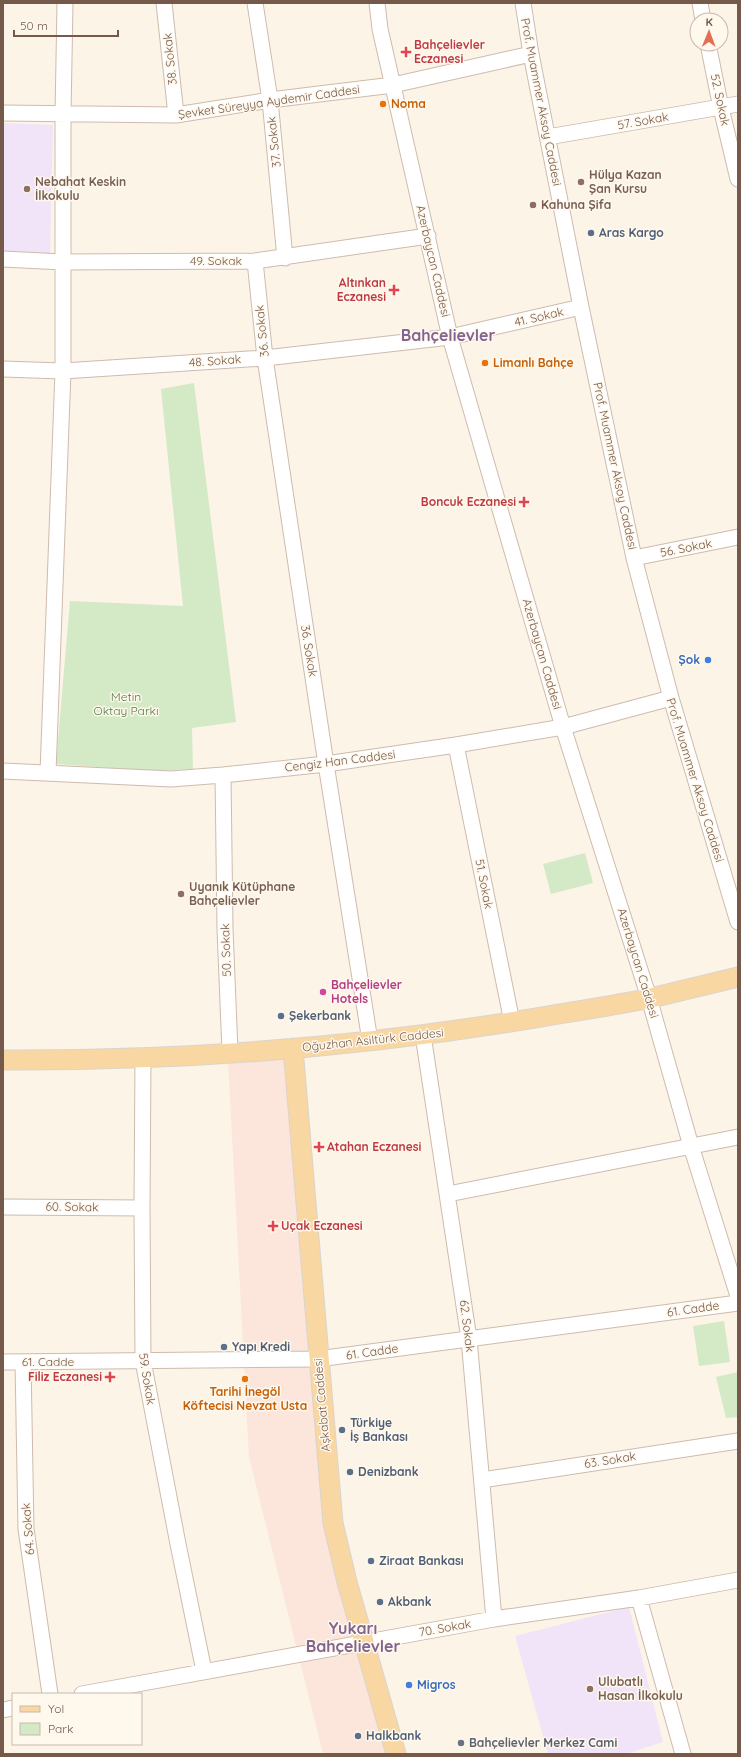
<svg xmlns="http://www.w3.org/2000/svg" width="741" height="1757" font-family="Quicksand,sans-serif">
	<style>
		.commercial { fill: #fce5db }
		.education { fill: #f1e4f8 }
		.green { fill: #d4e9c5 }
		.lines { fill: none; stroke-linecap: round; stroke-linejoin: round }
		.minor-casing { stroke: #cebbad; stroke-width: 17 }
		.major-casing { stroke: #dbd4d0; stroke-width: 21 }
		.minor { stroke: #fff; stroke-width: 15 }
		.major { stroke: #f8d7a2; stroke-width: 19 }
		.health-dot { fill: #e0444e; stroke: #fff8ed; stroke-width: 1.5 }
		.food-dot { fill: #e8710a; stroke: #fff8ed; stroke-width: 1.5 }
		.education-dot { fill: #8d6e63; stroke: #fff8ed; stroke-width: 1.5 }
		.service-dot { fill: #5c6f8a; stroke: #fff8ed; stroke-width: 1.5 }
		.shop-dot { fill: #3f7fe0; stroke: #fff8ed; stroke-width: 1.5 }
		.hotel-dot { fill: #d1479c; stroke: #fff8ed; stroke-width: 1.5 }
		.worship-dot { fill: #6b7280; stroke: #fff8ed; stroke-width: 1.5 }
		.labels { text-anchor: middle; stroke-width: 3; stroke-linejoin: round; paint-order: stroke }
		.health-label { font-size: 12px; font-weight: bold; fill: #be3a42; stroke: #fff8ed; text-anchor: start }
		.street-label { font-size: 12px; fill: #755a4c; stroke: #fff8ed }
		.food-label { font-size: 12px; font-weight: bold; fill: #c56008; stroke: #fff8ed; text-anchor: start }
		.education-label { font-size: 12px; font-weight: bold; fill: #785e54; stroke: #fff8ed; text-anchor: start }
		.service-label { font-size: 12px; font-weight: bold; fill: #4e5e75; stroke: #fff8ed; text-anchor: start }
		.shop-label { font-size: 12px; font-weight: bold; fill: #366cbe; stroke: #fff8ed; text-anchor: end }
		.park-label { font-size: 12px; fill: #547a44; stroke: #fff8ed }
		.hotel-label { font-size: 12px; font-weight: bold; fill: #b23c85; stroke: #fff8ed; text-anchor: start }
		.worship-label { font-size: 12px; font-weight: bold; fill: #5b616d; stroke: #fff8ed; text-anchor: start }
		.district-label { font-size: 16px; font-weight: bold; fill: #816491; stroke: #fff8ed }
	</style>
	<rect width="100%" height="100%" fill="#fcf4e7"/>
	<!-- commercial -->
	<path class="commercial" d="M 272,1059 L 294,1061 L 332,1505 L 396,1754 L 323,1754 L 249,1457 L 228,1061 Z"/>
	<!-- education -->
	<path class="education" d="M 3,123 L 53,125 L 50,256 L 3,252 Z
		M 629,1607 L 663,1742 L 626,1754 L 548,1754 L 515,1636 Z"/>
	<!-- green -->
	<path class="green" d="M 194,383 L 236,722 L 192,728 L 193,769 L 153,771 L 56,764 L 70,601 L 183,606 L 161,389 Z
		M 585,853 L 593,883 L 551,894 L 543,864 Z
		M 724,1321 L 730,1362 L 699,1366 L 693,1326 Z
		M 738,1372 L 738,1417 L 726,1418 L 716,1377 Z"/>
	<g class="lines">
		<defs>
			<path id="minor" d="M 164,3 L 176,115
				M 255,3 L 270,100 L 285,258
				M 377,3 L 380,29 L 450,337 L 563,727 L 649,998 L 691,1146 L 738,1296
				M 523,3 L 531,54 L 581,307 L 634,558 L 671,698 L 738,922
				M 700,3 L 703,20
				M 708,44 L 721,108 L 738,179
				M 3,113 L 176,115 L 270,100 L 393,85 L 531,54
				M 548,137 L 738,104
				M 3,259 L 63,262 L 255,261 L 428,236
				M 255,261 L 265,358 L 326,764 L 370,1041
				M 3,369 L 63,371 L 265,358 L 450,337 L 581,307
				M 634,558 L 738,537
				M 456,745 L 512,1022
				M 3,771 L 171,779 L 223,775 L 326,764 L 456,745 L 563,727 L 671,698
				M 48,773 L 63,371 L 63,115 L 65,3
				M 223,775 L 225,929 L 230,1052
				M 423,1035 L 469,1339 L 494,1619
				M 143,1057 L 142,1208 L 143,1361 L 178,1544 L 204,1671
				M 448,1194 L 738,1137
				M 3,1207 L 142,1208
				M 3,1362 L 318,1359 L 738,1303
				M 23,1362 L 26,1529 L 50,1694
				M 482,1480 L 738,1441
				M 639,1598 L 683,1754
				M 82,1694 L 494,1619 L 639,1598 L 738,1580
				M 3,1710 L 13,1708"/>
			<path id="major" d="M 293,1048 L 333,1523 L 347,1582 L 396,1754
				M 3,1060 C 189,1061 376,1046 559,1014 C 590,1009 621,1004 651,998 C 680,991 709,984 738,977"/>
		</defs>
		<!-- minor casing -->
		<use href="#minor" class="minor-casing"/>
		<!-- major casing -->
		<use href="#major" class="major-casing"/>
		<!-- minor -->
		<use href="#minor" class="minor"/>
		<!-- major -->
		<use href="#major" class="major"/>
	</g>
	<!-- markers -->
	<g class="health-dot">
		<path d="M404 46h4v4h4v4h-4v4h-4v-4h-4v-4h4z"/>
		<path d="M392 284h4v4h4v4h-4v4h-4v-4h-4v-4h4z"/>
		<path d="M522 496h4v4h4v4h-4v4h-4v-4h-4v-4h4z"/>
		<path d="M317 1141h4v4h4v4h-4v4h-4v-4h-4v-4h4z"/>
		<path d="M271 1220h4v4h4v4h-4v4h-4v-4h-4v-4h4z"/>
		<path d="M108 1371h4v4h4v4h-4v4h-4v-4h-4v-4h4z"/>
	</g>
	<g class="food-dot">
		<circle cx="383" cy="104" r="4"/>
		<circle cx="485" cy="363" r="4"/>
		<circle cx="245" cy="1379" r="4"/>
	</g>
	<g class="education-dot">
		<circle cx="581" cy="182" r="4"/>
		<circle cx="27" cy="189" r="4"/>
		<circle cx="533" cy="205" r="4"/>
		<circle cx="181" cy="894" r="4"/>
		<circle cx="590" cy="1689" r="4"/>
	</g>
	<g class="service-dot">
		<circle cx="591" cy="233" r="4"/>
		<circle cx="281" cy="1016" r="4"/>
		<circle cx="224" cy="1347" r="4"/>
		<circle cx="342" cy="1430" r="4"/>
		<circle cx="350" cy="1472" r="4"/>
		<circle cx="371" cy="1561" r="4"/>
		<circle cx="380" cy="1602" r="4"/>
		<circle cx="358" cy="1736" r="4"/>
	</g>
	<g class="shop-dot">
		<circle cx="708" cy="660" r="4"/>
		<circle cx="409" cy="1685" r="4"/>
	</g>
	<circle class="hotel-dot" cx="323" cy="992" r="4"/>
	<circle class="worship-dot" cx="461" cy="1743" r="4"/>
	<g class="labels">
		<!-- health labels -->
		<g class="health-label">
			<text x="414" y="49">Bahçelievler<tspan x="414" dy="14">Eczanesi</tspan></text>
			<text x="386" y="287" text-anchor="end">Altınkan<tspan x="386" dy="14">Eczanesi</tspan></text>
			<text x="516" y="506" text-anchor="end">Boncuk Eczanesi</text>
			<text x="327" y="1151">Atahan Eczanesi</text>
			<text x="281" y="1230">Uçak Eczanesi</text>
			<text x="102" y="1381" text-anchor="end">Filiz Eczanesi</text>
		</g>
		<!-- street labels -->
		<g class="street-label">
			<text transform="translate(170 59) rotate(-96)" y="4">38. Sokak</text>
			<text transform="translate(720 100) rotate(78)" y="4">52. Sokak</text>
			<text transform="translate(269 102) rotate(-8)" y="4">Şevket Süreyya Aydemir Caddesi</text>
			<text transform="translate(541 102) rotate(79)" y="4">Prof. Muammer Aksoy Caddesi</text>
			<text transform="translate(643 121) rotate(-10)" y="4">57. Sokak</text>
			<text transform="translate(274 142) rotate(-96)" y="4">37. Sokak</text>
			<text x="216" y="265">49. Sokak</text>
			<text transform="translate(433 261) rotate(77)" y="4">Azerbaycan Caddesi</text>
			<text transform="translate(539 317) rotate(-13)" y="4">41. Sokak</text>
			<text transform="translate(262 331) rotate(-96)" y="4">36. Sokak</text>
			<text transform="translate(215 361) rotate(-4)" y="4">48. Sokak</text>
			<text transform="translate(615 466) rotate(78)" y="4">Prof. Muammer Aksoy Caddesi</text>
			<text transform="translate(686 548) rotate(-11)" y="4">56. Sokak</text>
			<text transform="translate(309 651) rotate(81)" y="4">36. Sokak</text>
			<text transform="translate(542 654) rotate(74)" y="4">Azerbaycan Caddesi</text>
			<text transform="translate(340 761) rotate(-7)" y="4">Cengiz Han Caddesi</text>
			<text transform="translate(695 780) rotate(73)" y="4">Prof. Muammer Aksoy Caddesi</text>
			<text transform="translate(484 884) rotate(79)" y="4">51. Sokak</text>
			<text transform="translate(226 950) rotate(-92)" y="4">50. Sokak</text>
			<text transform="translate(638 963) rotate(73)" y="4">Azerbaycan Caddesi</text>
			<text transform="translate(373 1040) rotate(-6)" y="4">Oğuzhan Asiltürk Caddesi</text>
			<text transform="translate(72 1207) rotate(1)" y="4">60. Sokak</text>
			<text transform="translate(693 1309) rotate(-8)" y="4">61. Cadde</text>
			<text transform="translate(467 1326) rotate(83)" y="4">62. Sokak</text>
			<text transform="translate(372 1352) rotate(-8)" y="4">61. Cadde</text>
			<text x="48" y="1366">61. Cadde</text>
			<text transform="translate(147 1379) rotate(81)" y="4">59. Sokak</text>
			<text transform="translate(322 1405) rotate(-95)" y="4">Aşkabat Caddesi</text>
			<text transform="translate(610 1460) rotate(-9)" y="4">63. Sokak</text>
			<text transform="translate(28 1529) rotate(-95)" y="4">64. Sokak</text>
			<text transform="translate(445 1628) rotate(-10)" y="4">70. Sokak</text>
		</g>
		<!-- food labels -->
		<g class="food-label">
			<text x="391" y="108">Noma</text>
			<text x="493" y="367">Limanlı Bahçe</text>
			<text x="245" y="1396" text-anchor="middle">Tarihi İnegöl<tspan x="245" dy="14">Köftecisi Nevzat Usta</tspan></text>
		</g>
		<!-- education labels -->
		<g class="education-label">
			<text x="589" y="179">Hülya Kazan<tspan x="589" dy="14">Şan Kursu</tspan></text>
			<text x="35" y="186">Nebahat Keskin<tspan x="35" dy="14">İlkokulu</tspan></text>
			<text x="541" y="209">Kahuna Şifa</text>
			<text x="189" y="891">Uyanık Kütüphane<tspan x="189" dy="14">Bahçelievler</tspan></text>
			<text x="598" y="1686">Ulubatlı<tspan x="598" dy="14">Hasan İlkokulu</tspan></text>
		</g>
		<!-- service labels -->
		<g class="service-label">
			<text x="599" y="237">Aras Kargo</text>
			<text x="289" y="1020">Şekerbank</text>
			<text x="232" y="1351">Yapı Kredi</text>
			<text x="350" y="1427">Türkiye<tspan x="350" dy="14">İş Bankası</tspan></text>
			<text x="358" y="1476">Denizbank</text>
			<text x="379" y="1565">Ziraat Bankası</text>
			<text x="388" y="1606">Akbank</text>
			<text x="366" y="1740">Halkbank</text>
		</g>
		<!-- shop labels -->
		<g class="shop-label">
			<text x="700" y="664">Şok</text>
			<text x="417" y="1689" text-anchor="start">Migros</text>
		</g>
		<!-- park labels -->
		<g class="park-label">
			<text x="126" y="701">Metin<tspan x="126" dy="14">Oktay Parkı</tspan></text>
		</g>
		<!-- hotel labels -->
		<g class="hotel-label">
			<text x="331" y="989">Bahçelievler<tspan x="331" dy="14">Hotels</tspan></text>
		</g>
		<!-- worship labels -->
		<g class="worship-label">
			<text x="469" y="1747">Bahçelievler Merkez Cami</text>
		</g>
		<!-- district labels -->
		<g class="district-label">
			<text x="448" y="341">Bahçelievler</text>
			<text x="353" y="1634">Yukarı<tspan x="353" dy="18">Bahçelievler</tspan></text>
		</g>
	</g>
	<!-- border -->
	<rect width="741" height="1757" fill="none" stroke="#755a4c" stroke-width="8"/>
	<!-- legend -->
	<rect x="12" y="1693" width="130" height="52" fill="#fff8ed" stroke="#c8b9ad"/>
	<rect x="20" y="1706" width="20" height="6" fill="#f8d7a2" stroke="#c8b9ad"/>
	<text x="48" y="1713" font-size="12" fill="#755a4c">Yol</text>
	<rect x="20" y="1723" width="20" height="12" fill="#d4e9c5" stroke="#c8b9ad"/>
	<text x="48" y="1733" font-size="12" fill="#755a4c">Park</text>
	<!-- north arrow -->
	<g transform="translate(709 32) rotate(1)"><circle r="19" fill="#fff8ed" stroke="#c8b9ad"/>
	<path d="M0-3L7 15L0 10L-7 15Z" fill="#e26f50"/>
	<text y="-6" font-size="11" font-weight="bold" text-anchor="middle" fill="#755a4c">K</text>
	</g>
	<!-- scale -->
	<path d="M14 30v6h104v-6" fill="none" stroke="#755a4c" stroke-width="2"/>
	<text x="20" y="30" font-size="12" fill="#755a4c" stroke="#fff8ed" stroke-width="3" paint-order="stroke">50 m</text>
</svg>
